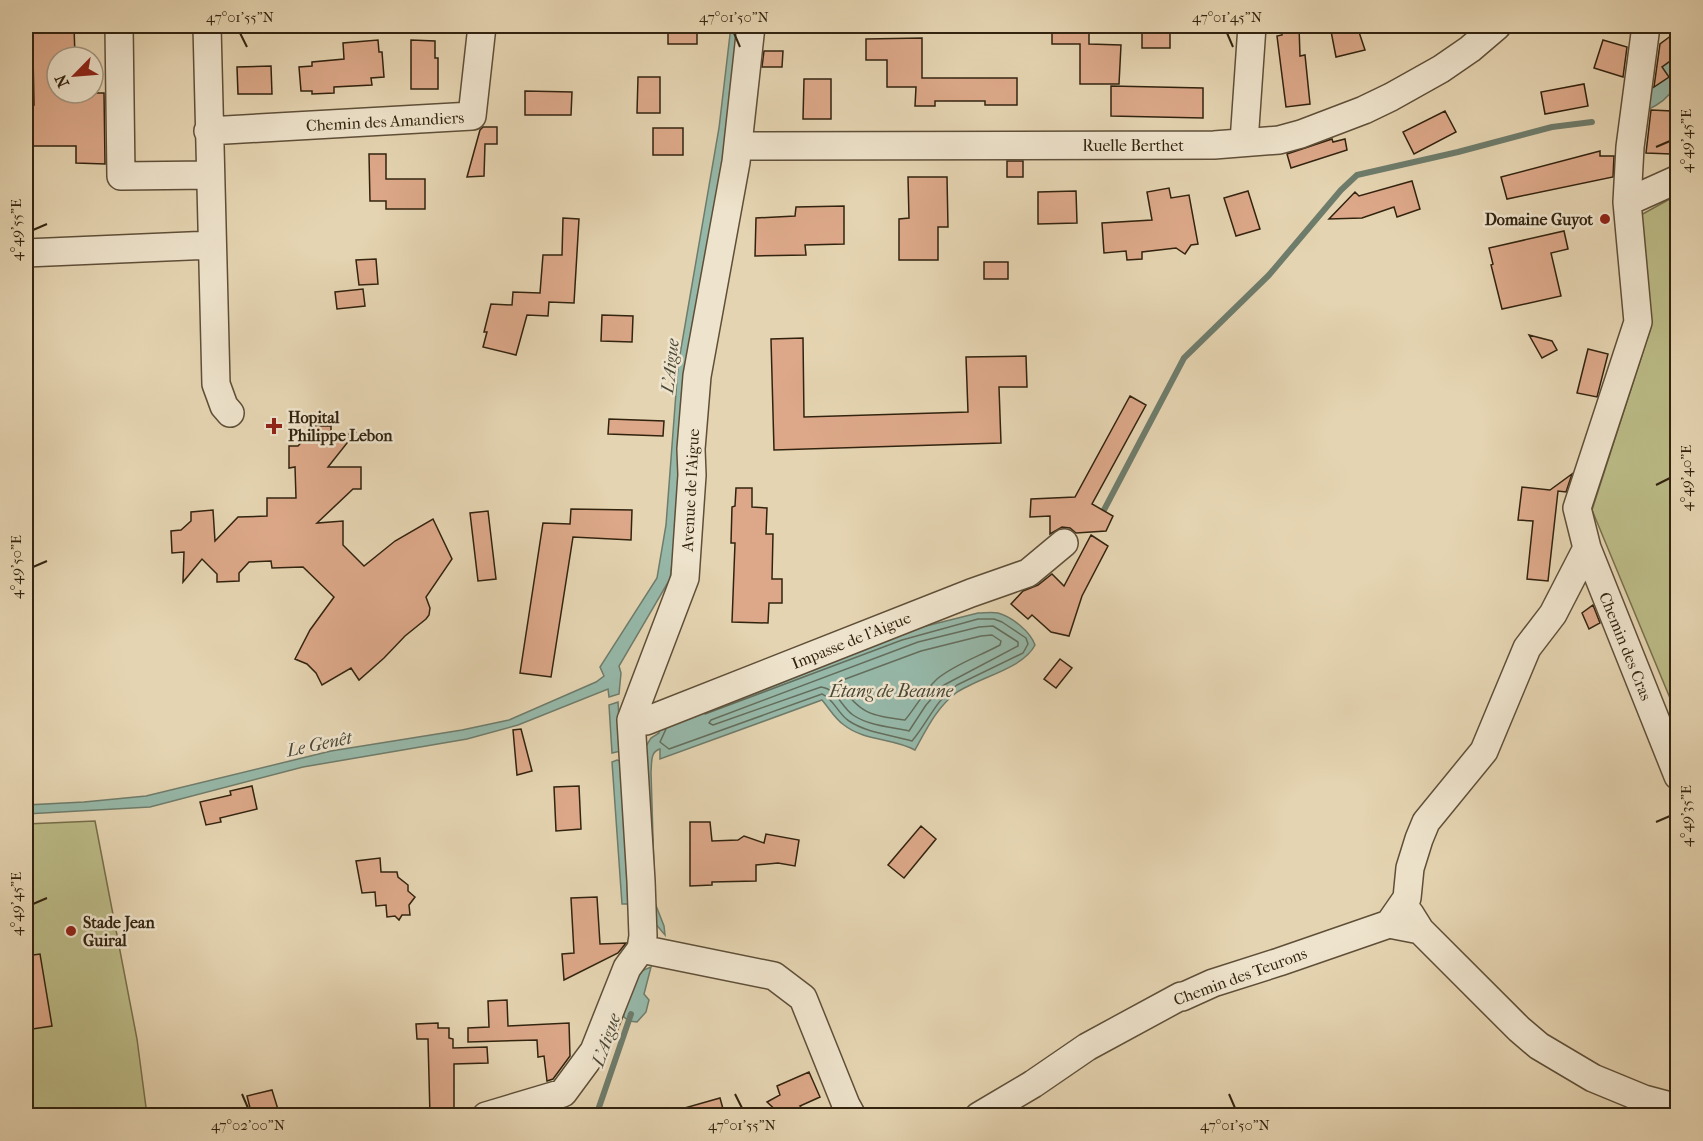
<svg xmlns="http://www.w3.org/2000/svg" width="1703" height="1141" font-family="'IM FELL French Canon',serif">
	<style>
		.green { fill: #bbbb87; stroke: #766f4b; stroke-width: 1.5 }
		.water { fill: #96b8a9; stroke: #6e7c6b; stroke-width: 1.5 }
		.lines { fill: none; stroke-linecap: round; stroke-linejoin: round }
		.shore { stroke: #646e5c; stroke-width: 1.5 }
		.stream { stroke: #6e7c6b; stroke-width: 6 }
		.building { fill: #dca889; stroke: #32230f; stroke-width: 1.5 }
		.minor-casing { stroke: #5f4f38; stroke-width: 30 }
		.minor { stroke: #eee3cc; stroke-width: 27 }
		.ticks { fill: none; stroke: #32230f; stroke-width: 2 }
		.poi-dot { fill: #8f2418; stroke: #eee3cc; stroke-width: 2 }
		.labels { text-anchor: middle; stroke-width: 5; stroke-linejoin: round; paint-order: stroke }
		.street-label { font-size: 16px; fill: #32230f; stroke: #eee3cc }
		.poi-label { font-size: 16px; font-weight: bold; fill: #32230f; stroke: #eee3cc; text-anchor: start }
		.water-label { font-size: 18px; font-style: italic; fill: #4b4836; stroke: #eee3cc }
		.neatline { fill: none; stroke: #32230f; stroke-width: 2 }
		.ticks-label { font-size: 15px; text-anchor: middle; fill: #32230f }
	</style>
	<rect width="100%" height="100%" fill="#e5d4b1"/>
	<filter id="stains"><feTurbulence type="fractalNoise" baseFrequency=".00333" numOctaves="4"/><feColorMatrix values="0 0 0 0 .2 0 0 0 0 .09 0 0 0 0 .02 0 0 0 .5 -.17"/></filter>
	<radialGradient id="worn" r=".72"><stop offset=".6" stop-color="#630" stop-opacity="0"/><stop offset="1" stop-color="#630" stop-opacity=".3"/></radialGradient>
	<!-- green -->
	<path class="green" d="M 1677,195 L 1677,715 L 1592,510 L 1650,330 L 1639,216 Z
		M 95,821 L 137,1039 L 147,1115 L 26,1115 L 26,824 Z"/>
	<!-- water -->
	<path class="water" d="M 731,26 L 743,26 L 670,579 L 619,666 L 621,673 L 619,694 L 609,697 L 608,689 L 518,725 L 467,739 L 303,767 L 150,807 L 26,814 L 26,805 L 84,802 L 146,796 L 331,751 L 462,730 L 509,720 L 596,682 L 604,676 L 600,667 L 657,578 L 666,525 L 678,366 L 719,128 Z
		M 1677,56 C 1677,86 1675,97 1647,110 L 1648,91 L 1668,77 L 1662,67 Z
		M 978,613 C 984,613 992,612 998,613 C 1012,617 1030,631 1035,645 C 1023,669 979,677 956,693 C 937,707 926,730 915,750 C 893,738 864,741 844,725 C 835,719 829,708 822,700 L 660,759 L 660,749 C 650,752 652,762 651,772 L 655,903 L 664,926 L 665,935 L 654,922 L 646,746 L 651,738 L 659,733 L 659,725 L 914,629 Z
		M 618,702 L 621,751 L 612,753 L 609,705 Z
		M 617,760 L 622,762 L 628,904 L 622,904 L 612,762 Z
		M 651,967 L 644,994 L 649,1000 L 646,1012 L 637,1022 L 629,1021 L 624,1017 L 623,1010 L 637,977 L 641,971 Z"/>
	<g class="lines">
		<!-- shore -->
		<path class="shore" d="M 993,626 L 1018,642 L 1018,646 L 944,685 L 926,705 L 909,731 C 891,727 869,726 853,715 C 841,707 837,689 821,687 L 713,725 L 709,723 L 711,720 L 918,642 L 979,627 Z
			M 992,635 L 1001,641 L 1000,645 C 980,656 955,664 937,679 C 924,691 916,707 905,720 C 869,715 861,714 839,684 L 840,681 L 921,651 L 981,636 Z
			M 666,729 L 660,742 L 669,749 L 822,694 C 834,699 838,714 849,721 C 867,733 892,735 912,741 C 929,721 934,702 957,685 L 1023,653 L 1028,644 L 1026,638 L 1002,622 L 994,619 L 978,619 L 902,640 L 705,714"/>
		<!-- stream -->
		<path class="stream" d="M 1104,510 L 1184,358 L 1269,275 L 1341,190 L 1357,175 L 1458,152 L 1552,127 L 1592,122
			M 596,1116 L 631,1014"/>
	</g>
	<!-- building -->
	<path class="building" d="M 26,26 L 74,26 L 75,57 L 57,57 L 57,93 L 104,93 L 105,164 L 76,163 L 76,146 L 26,146 L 26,105 L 34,105 L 33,54 L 26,54 Z
		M 668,26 L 697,26 L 697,44 L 668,44 Z
		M 1052,26 L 1089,26 L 1089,44 L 1121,45 L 1119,84 L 1080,84 L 1080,44 L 1052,44 Z
		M 1142,26 L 1170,26 L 1170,48 L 1142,48 Z
		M 1282,26 L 1299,26 L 1300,56 L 1305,55 L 1310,104 L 1286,107 L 1277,36 L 1282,35 Z
		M 1330,26 L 1357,26 L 1365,50 L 1336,57 Z
		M 1672,35 L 1677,44 L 1677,56 L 1662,67 L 1669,77 L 1654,87 L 1660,44 Z
		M 922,38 L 922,78 L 1017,78 L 1017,105 L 985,105 L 985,101 L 935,101 L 935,106 L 915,106 L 916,87 L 887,87 L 887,60 L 866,60 L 866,39 Z
		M 378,40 L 379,52 L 382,52 L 384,77 L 371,78 L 372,85 L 334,87 L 334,93 L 312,94 L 312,91 L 301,91 L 299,67 L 312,66 L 312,62 L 344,59 L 343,43 Z
		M 411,40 L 435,41 L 435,58 L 438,58 L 438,89 L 411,89 Z
		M 1603,40 L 1627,47 L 1623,77 L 1594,68 Z
		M 764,51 L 783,51 L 782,67 L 762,67 Z
		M 271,66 L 272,94 L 238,94 L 237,67 Z
		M 638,77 L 660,77 L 660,113 L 637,113 Z
		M 804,79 L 831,79 L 831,119 L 803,119 Z
		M 1584,84 L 1588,106 L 1545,114 L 1541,92 Z
		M 1111,86 L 1203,88 L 1203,118 L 1111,116 Z
		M 525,91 L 572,92 L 571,115 L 525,115 Z
		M 1651,110 L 1672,111 L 1671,154 L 1646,153 Z
		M 1445,111 L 1456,132 L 1414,154 L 1403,132 Z
		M 483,127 L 497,127 L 497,144 L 485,144 L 484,176 L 467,177 L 480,130 Z
		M 653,128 L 683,128 L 683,155 L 653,155 Z
		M 1332,139 L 1333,142 L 1345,139 L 1347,150 L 1291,168 L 1287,154 Z
		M 1600,151 L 1600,156 L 1614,156 L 1613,177 L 1507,199 L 1501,177 Z
		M 369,154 L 386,154 L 386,179 L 425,179 L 425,209 L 386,209 L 386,201 L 370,201 Z
		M 1007,161 L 1023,161 L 1023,177 L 1007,177 Z
		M 908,177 L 947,177 L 948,227 L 938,227 L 938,260 L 899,260 L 899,219 L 909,218 Z
		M 1412,181 L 1420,209 L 1397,217 L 1394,207 L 1362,218 L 1329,219 L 1355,192 L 1359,196 Z
		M 1169,188 L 1171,198 L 1189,195 L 1198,244 L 1191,245 L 1185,254 L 1176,248 L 1142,252 L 1142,259 L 1127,260 L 1126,251 L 1104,253 L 1102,223 L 1152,220 L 1147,192 Z
		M 1076,191 L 1077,223 L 1038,224 L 1038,192 Z
		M 1248,191 L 1260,229 L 1236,236 L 1224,198 Z
		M 844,206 L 844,244 L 805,245 L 806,255 L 755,256 L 756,218 L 795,216 L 796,207 Z
		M 563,218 L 579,219 L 574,303 L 549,302 L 548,316 L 527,315 L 516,355 L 483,347 L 487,332 L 484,332 L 491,304 L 512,305 L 513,292 L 540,293 L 543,255 L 562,255 Z
		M 1564,231 L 1568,249 L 1551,253 L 1561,296 L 1502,309 L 1491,265 L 1493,264 L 1489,248 Z
		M 376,259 L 378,284 L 359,285 L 356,260 Z
		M 984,262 L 1008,262 L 1008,279 L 984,279 Z
		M 363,289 L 365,306 L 337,309 L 335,292 Z
		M 602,315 L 633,316 L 632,342 L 601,341 Z
		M 1529,335 L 1552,341 L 1557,350 L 1542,358 Z
		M 803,338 L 804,417 L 968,412 L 966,357 L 1026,356 L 1027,387 L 999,387 L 1001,443 L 774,450 L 771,339 Z
		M 1588,349 L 1608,354 L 1597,397 L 1577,393 Z
		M 1130,396 L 1146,405 L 1092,504 L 1113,516 L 1106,531 L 1076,533 L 1070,528 L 1062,527 L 1050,534 L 1050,516 L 1030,517 L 1031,499 L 1075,497 Z
		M 609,419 L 664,421 L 663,436 L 608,434 Z
		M 308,426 L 331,426 L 331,438 L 355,433 L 328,467 L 361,467 L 361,489 L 353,489 L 317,523 L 343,521 L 343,545 L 364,566 L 395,541 L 433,519 L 452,559 L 426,597 L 430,608 L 429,615 L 426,619 L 405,636 L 384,658 L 359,680 L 351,668 L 322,685 L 316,673 L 307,664 L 295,659 L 310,630 L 334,597 L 303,567 L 272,568 L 271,561 L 249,562 L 239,573 L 239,581 L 217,582 L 217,574 L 202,559 L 183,582 L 184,552 L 172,553 L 171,531 L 181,530 L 191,521 L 191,512 L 213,510 L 215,541 L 238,517 L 267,516 L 267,498 L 296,498 L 295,467 L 289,468 L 289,446 L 298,446 L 309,434 Z
		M 1572,474 L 1566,492 L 1558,491 L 1548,581 L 1527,579 L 1533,521 L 1518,520 L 1522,487 L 1550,490 Z
		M 736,488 L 752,488 L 752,507 L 767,508 L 766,534 L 773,534 L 772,579 L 782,579 L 782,603 L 769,603 L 768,623 L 732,622 L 735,543 L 731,543 L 732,507 L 735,506 Z
		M 571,509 L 632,510 L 631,540 L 573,537 L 551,677 L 520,673 L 543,523 L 570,524 Z
		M 488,511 L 496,579 L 478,581 L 470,513 Z
		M 1091,535 L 1108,546 L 1082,596 L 1069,636 L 1051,632 L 1032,615 L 1028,619 L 1011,604 L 1023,591 L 1038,585 L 1052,574 L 1064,586 Z
		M 1593,605 L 1600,623 L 1589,629 L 1582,613 Z
		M 1060,659 L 1072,668 L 1056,688 L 1044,679 Z
		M 521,729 L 532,771 L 517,775 L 513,730 Z
		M 252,786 L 257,809 L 220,818 L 221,822 L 206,825 L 200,802 L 231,795 L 230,791 Z
		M 579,786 L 581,829 L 556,831 L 554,787 Z
		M 690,822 L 710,822 L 712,841 L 738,840 L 744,836 L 764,843 L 766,834 L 799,840 L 795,866 L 778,863 L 756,865 L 756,881 L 712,882 L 712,885 L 690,886 Z
		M 921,826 L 936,839 L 904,878 L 888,865 Z
		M 380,858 L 381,872 L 397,872 L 398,877 L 408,885 L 408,891 L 415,897 L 409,905 L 410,915 L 402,915 L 399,920 L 395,916 L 387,917 L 386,905 L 376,906 L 375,892 L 362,893 L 356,861 Z
		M 597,897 L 600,944 L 626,943 L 618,953 L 564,980 L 562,954 L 574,953 L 571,898 Z
		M 40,954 L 52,1026 L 26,1030 L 26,956 Z
		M 507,1000 L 508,1026 L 569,1023 L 570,1056 L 553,1079 L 547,1081 L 544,1056 L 538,1057 L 537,1040 L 468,1042 L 468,1028 L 489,1027 L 488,1001 Z
		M 438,1023 L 438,1028 L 449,1028 L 449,1038 L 453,1039 L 453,1048 L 487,1047 L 488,1063 L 454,1064 L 454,1116 L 430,1116 L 428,1039 L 417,1039 L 416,1024 Z
		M 809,1072 L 820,1097 L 800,1106 L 811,1116 L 782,1116 L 767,1102 L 780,1095 L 777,1086 Z
		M 272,1090 L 280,1116 L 252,1116 L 247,1096 Z
		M 720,1098 L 725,1116 L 674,1116 L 674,1111 Z"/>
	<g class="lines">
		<defs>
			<path id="minor" d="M 119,26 L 121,176 L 210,175
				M 207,26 L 216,384 L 224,406 L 230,413
				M 1646,26 L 1630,147 L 1627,202 L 1638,322 L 1577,508 L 1587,548 L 1678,776
				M 208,131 L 472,116 L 482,26
				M 1244,142 L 1252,26
				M 738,145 L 753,146 L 1214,145 L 1279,140 L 1301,134 L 1364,110 L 1391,97 L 1441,69 L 1470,49 L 1497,26
				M 1627,202 L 1678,179
				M 26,253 L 212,245
				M 631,720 L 646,721 L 971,593 L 1028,573 L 1064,543
				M 1410,914 L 1420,930 L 1519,1029 L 1539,1046 L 1593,1078 L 1644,1099 L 1678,1108
				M 1389,924 L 1407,898 L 1410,868 L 1419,839 L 1426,822 L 1484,751 L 1527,648 L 1553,614 L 1587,548
				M 641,949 L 774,976 L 803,998 L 846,1105 L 852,1116
				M 486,1116 L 563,1093 L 594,1051 L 627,968 L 641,949 L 643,936 L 641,881 L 631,720 L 685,578 L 692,475 L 691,449 L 697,376 L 736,162 L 751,26
				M 979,1116 L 1033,1084 L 1087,1047 L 1181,996 L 1182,997 L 1213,983 L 1279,962 L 1389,924 L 1420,930"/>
		</defs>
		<!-- minor casing -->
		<use href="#minor" class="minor-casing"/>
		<!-- minor -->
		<use href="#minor" class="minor"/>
	</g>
	<!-- ticks -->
	<path class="ticks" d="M 240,33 L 247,47M 734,33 L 740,47M 1227,33 L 1233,47M 1656,147 L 1670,141M 33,230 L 47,224M 1656,485 L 1670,478M 33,567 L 47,561M 1656,822 L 1670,816M 33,904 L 47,898M 242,1094 L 248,1108M 735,1094 L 742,1108M 1229,1094 L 1235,1108"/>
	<!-- markers -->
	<g class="poi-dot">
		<circle cx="1605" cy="219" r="6"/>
		<path d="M271 417h6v6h6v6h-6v6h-6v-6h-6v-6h6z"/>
		<circle cx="71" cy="931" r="6"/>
	</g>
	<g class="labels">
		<!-- street labels -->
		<g class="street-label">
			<text transform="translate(385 121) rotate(-3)" y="6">Chemin des Amandiers</text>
			<text x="1133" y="151">Ruelle Berthet</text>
			<text transform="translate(690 490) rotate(-87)" y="6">Avenue de l'Aigue</text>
			<text transform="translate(851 640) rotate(-22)" y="6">Impasse de l'Aigue</text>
			<text transform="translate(1626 646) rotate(68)" y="6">Chemin des Cras</text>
			<text transform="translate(1240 976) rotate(-20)" y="6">Chemin des Teurons</text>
		</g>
		<!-- poi labels -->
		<g class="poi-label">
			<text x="1593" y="225" text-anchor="end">Domaine Guyot</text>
			<text x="288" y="423">Hopital<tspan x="288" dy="18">Philippe Lebon</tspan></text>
			<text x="83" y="928">Stade Jean<tspan x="83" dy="18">Guiral</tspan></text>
		</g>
		<!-- water labels -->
		<g class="water-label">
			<text transform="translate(670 366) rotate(-84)" y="6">L'Aigue</text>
			<text x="891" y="697">Étang de Beaune</text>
			<text transform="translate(319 744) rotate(-12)" y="6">Le Genêt</text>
			<text transform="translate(606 1040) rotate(-71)" y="6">L'Aigue</text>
		</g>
	</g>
	<!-- margin -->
	<rect width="1703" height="1141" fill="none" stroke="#e5d4b1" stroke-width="66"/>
	<!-- north arrow -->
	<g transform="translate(75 75) rotate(245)"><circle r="28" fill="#eee3cc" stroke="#a39680" stroke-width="1.5"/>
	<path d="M0-4.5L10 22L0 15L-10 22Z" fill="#8f2418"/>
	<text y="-9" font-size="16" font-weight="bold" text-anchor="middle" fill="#32230f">N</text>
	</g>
	<rect x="33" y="33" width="1637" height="1075" class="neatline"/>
	<g class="ticks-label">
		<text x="240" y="22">47°01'55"N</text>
		<text x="734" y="22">47°01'50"N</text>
		<text x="1227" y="22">47°01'45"N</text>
		<text transform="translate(1686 141) rotate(-90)" y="5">4°49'45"E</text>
		<text transform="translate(16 230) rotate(-90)" y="5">4°49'55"E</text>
		<text transform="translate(1686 478) rotate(-90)" y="5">4°49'40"E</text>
		<text transform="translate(16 567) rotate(-90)" y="5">4°49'50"E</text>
		<text transform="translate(1686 816) rotate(-90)" y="5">4°49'35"E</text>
		<text transform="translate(16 904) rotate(-90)" y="5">4°49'45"E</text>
		<text x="248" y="1130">47°02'00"N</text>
		<text x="742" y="1130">47°01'55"N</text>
		<text x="1235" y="1130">47°01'50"N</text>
	</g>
	<rect width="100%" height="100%" filter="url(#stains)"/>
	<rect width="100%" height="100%" fill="url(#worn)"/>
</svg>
